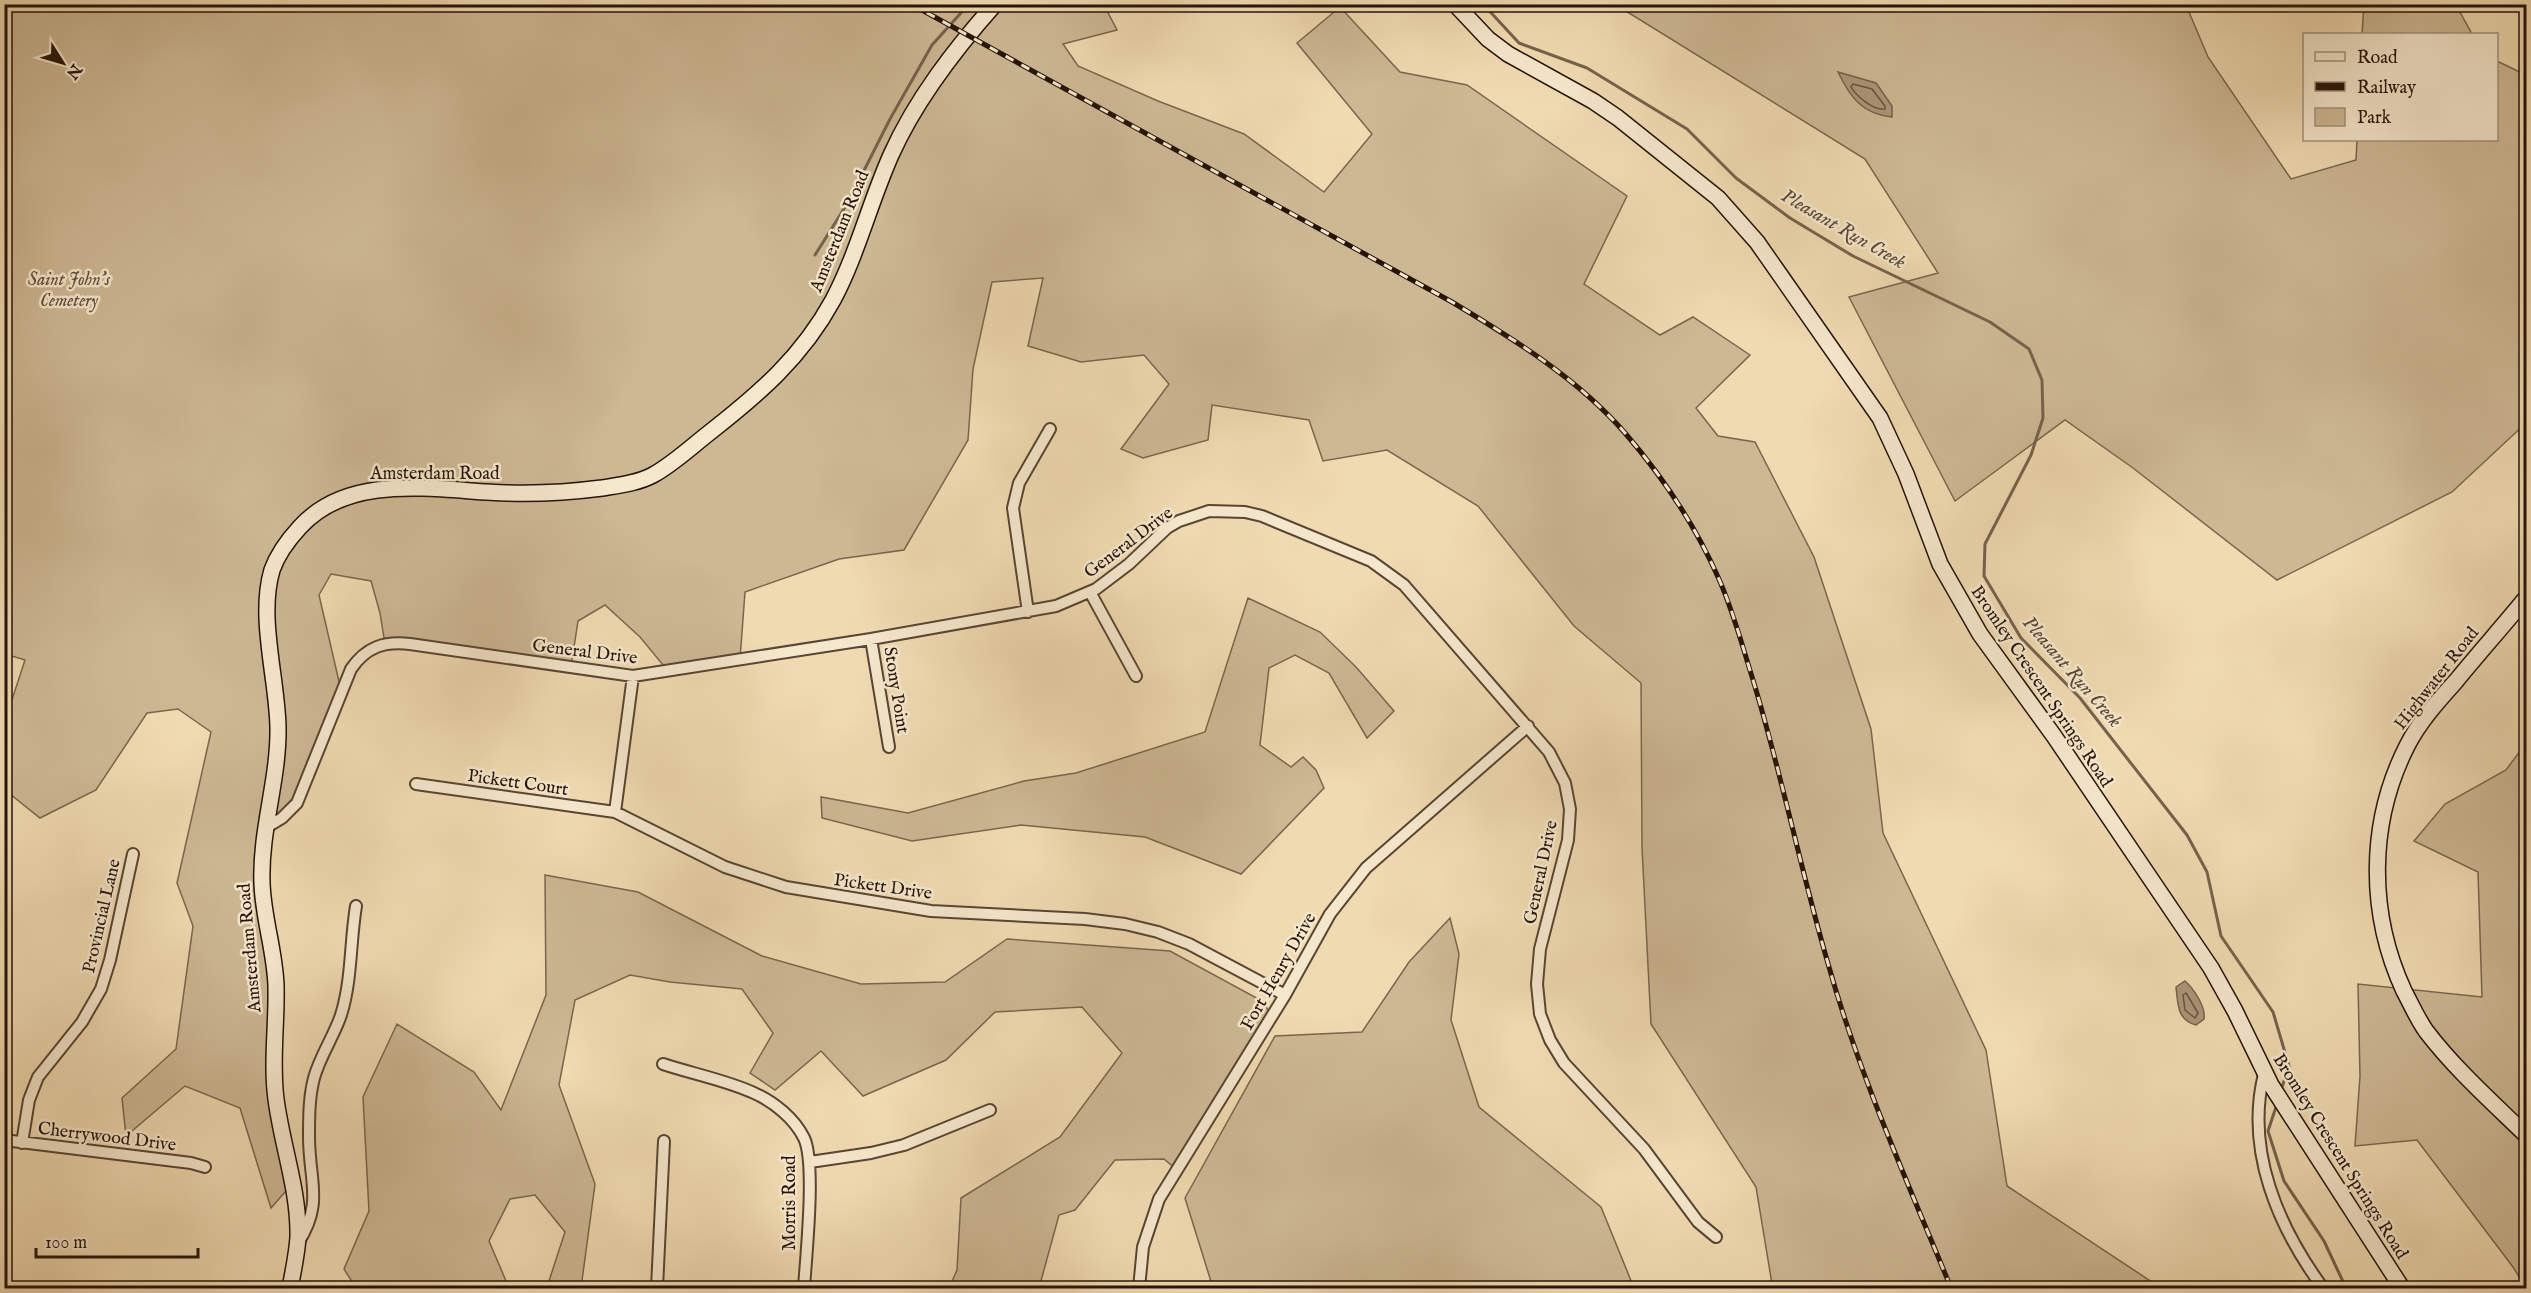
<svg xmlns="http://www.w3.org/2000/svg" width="2531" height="1293" font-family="'IM FELL English',serif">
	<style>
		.green { fill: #cdb894; stroke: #79664e; stroke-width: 1.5 }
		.water { fill: #ab9678; stroke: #75624c; stroke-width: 1.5 }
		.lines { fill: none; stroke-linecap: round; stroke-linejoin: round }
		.shore { stroke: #685440; stroke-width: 1.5 }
		.stream { stroke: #75624c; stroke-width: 3 }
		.street-casing { stroke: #584533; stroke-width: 14 }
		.secondary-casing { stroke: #251309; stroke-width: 18 }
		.street { stroke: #f5e7cc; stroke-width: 10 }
		.secondary { stroke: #f5e7cc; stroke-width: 15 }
		.rail-casing { stroke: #251309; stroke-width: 5 }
		.rail { stroke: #f5e7cc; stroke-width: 3; stroke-dasharray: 9; stroke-linecap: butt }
		.labels { text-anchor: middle; stroke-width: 5; stroke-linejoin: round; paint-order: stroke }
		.street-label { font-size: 18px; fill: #251309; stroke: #f5e7cc }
		.park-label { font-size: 18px; font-style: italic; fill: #604d3a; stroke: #f5e7cc }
		.water-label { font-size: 20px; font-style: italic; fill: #5b4735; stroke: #f5e7cc }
	</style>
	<rect width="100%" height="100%" fill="#f0dab1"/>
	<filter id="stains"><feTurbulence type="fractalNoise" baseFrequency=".00333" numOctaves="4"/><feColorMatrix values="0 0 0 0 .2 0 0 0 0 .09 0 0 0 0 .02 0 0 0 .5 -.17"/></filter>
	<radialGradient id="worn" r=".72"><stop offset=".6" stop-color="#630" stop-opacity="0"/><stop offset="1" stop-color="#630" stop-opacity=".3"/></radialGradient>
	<!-- green -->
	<path class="green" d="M 2364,4 L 2456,5 L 2472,34 L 2362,34 Z
		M 5,5 L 1104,5 L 1117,30 L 1063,44 L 1078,66 L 1158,101 L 1244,134 L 1324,192 L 1372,134 L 1297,43 L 1340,7 L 1400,72 L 1467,85 L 1627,196 L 1584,284 L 1660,335 L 1693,317 L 1750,355 L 1696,408 L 1718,436 L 1755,442 L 1814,557 L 1871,729 L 1883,833 L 1986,1050 L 2007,1186 L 2161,1288 L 1778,1288 L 1772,1284 L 1756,1187 L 1651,1024 L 1642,848 L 1641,683 L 1574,626 L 1478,506 L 1387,450 L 1323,461 L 1309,420 L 1212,405 L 1208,440 L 1143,458 L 1121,449 L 1169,384 L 1144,355 L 1081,362 L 1028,346 L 1043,278 L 992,282 L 973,369 L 968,440 L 904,550 L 839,559 L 745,592 L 740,659 L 668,671 L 640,637 L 605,605 L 578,621 L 571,667 L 385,644 L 380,613 L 371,581 L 331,574 L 319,595 L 341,690 L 297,803 L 267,827 L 264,908 L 274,1067 L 293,1183 L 271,1208 L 240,1108 L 185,1086 L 126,1136 L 122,1098 L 176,1049 L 193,926 L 177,883 L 211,732 L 178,709 L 147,713 L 96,790 L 40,818 L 5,790 L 5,721 L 25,660 L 5,654 Z
		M 1616,5 L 2186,5 L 2208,57 L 2291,179 L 2356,160 L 2357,140 L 2496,140 L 2497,61 L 2526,75 L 2526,423 L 2452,492 L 2277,580 L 2133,468 L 2065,420 L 1955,501 L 1849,297 L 1938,273 L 1865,159 Z
		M 1248,598 L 1320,632 L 1356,667 L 1394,711 L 1367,738 L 1329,673 L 1295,655 L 1269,668 L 1260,745 L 1291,767 L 1303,757 L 1316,770 L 1324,788 L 1241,874 L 1145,837 L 1021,825 L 912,841 L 822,818 L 821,797 L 908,813 L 1024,781 L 1076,773 L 1205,732 Z
		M 2526,743 L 2526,1288 L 2513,1267 L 2417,1140 L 2355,1146 L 2360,1076 L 2358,984 L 2482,997 L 2478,872 L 2414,841 L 2445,804 L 2506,770 Z
		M 545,875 L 638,892 L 762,956 L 861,984 L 945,982 L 1007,939 L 1170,951 L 1264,1002 L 1271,1017 L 1176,1169 L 1164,1159 L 1115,1160 L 1075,1210 L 1059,1215 L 1039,1288 L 949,1288 L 957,1270 L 961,1198 L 1060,1137 L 1122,1053 L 1082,1007 L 995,1012 L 946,1060 L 863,1096 L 821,1051 L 775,1090 L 750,1073 L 773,1033 L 742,989 L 670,982 L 630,975 L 575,1000 L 559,1085 L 595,1184 L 581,1288 L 548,1284 L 565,1232 L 535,1195 L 510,1199 L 489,1241 L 509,1288 L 356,1288 L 344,1269 L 369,1211 L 363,1097 L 397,1024 L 474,1072 L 501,1110 L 546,995 Z
		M 1450,918 L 1459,954 L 1451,1020 L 1479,1107 L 1601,1207 L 1634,1288 L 1213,1288 L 1185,1198 L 1275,1036 L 1362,1032 L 1409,962 Z"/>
	<!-- water -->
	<path class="water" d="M 1838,72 L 1876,83 L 1892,106 L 1892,117 C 1862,114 1850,97 1838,72 Z
		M 2185,981 C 2194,989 2206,1007 2204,1019 L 2196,1025 C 2177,1020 2178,1004 2176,987 Z"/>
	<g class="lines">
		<!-- shore -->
		<path class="shore" d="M 1853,84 L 1872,89 L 1885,106 L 1885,109 C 1874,111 1856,96 1851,87 Z
			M 2186,993 L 2198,1013 L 2195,1018 L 2185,1010 L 2183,995 Z"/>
		<!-- stream -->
		<path class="stream" d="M 1483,4 L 1519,43 L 1587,68 L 1687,129 L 1736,178 L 1790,218 L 1853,256 L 1990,322 L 2029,349 L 2042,380 L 2043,418 L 2031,455 L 1985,544 L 1984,576 L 2021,638 L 2080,698 L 2187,835 L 2207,872 L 2221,936 L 2273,1012 L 2289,1066 L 2281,1090
			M 815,255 L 847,204 L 890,119 L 932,45 L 969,4
			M 2277,1104 L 2268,1131 L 2284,1181 L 2324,1241 L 2346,1288"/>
		<defs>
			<path id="street" d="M 1090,592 L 1136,676
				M 1028,612 L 1013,508 L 1019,483 L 1050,429
				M 871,639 L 889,747
				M 416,784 L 615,812 L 725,867 L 786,887 L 931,911 L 1085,919 L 1125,924 L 1158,932 L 1189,944 L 1285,995
				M 615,812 L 633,676
				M 267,827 L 282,818 L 297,803 L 351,669 C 366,647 384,641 410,644 L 633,676 L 871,639 L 1056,606 L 1096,589 L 1129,564 L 1167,528 L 1179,521 L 1209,511 L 1245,512 L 1262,516 L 1371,561 L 1404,585 L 1549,752 L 1565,783 L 1570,809 L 1568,840 L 1540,949 L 1537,984 L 1540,1014 L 1550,1040 L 1564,1063 L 1644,1149 L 1698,1222 L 1716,1237
				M 663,1064 C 693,1074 726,1080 754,1093 C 774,1102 794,1118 804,1138 C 816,1163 806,1256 804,1288
				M 2264,1074 C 2245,1150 2278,1227 2323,1288
				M 4,1140 L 191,1163 L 205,1167
				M 22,1143 L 29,1100 L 38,1077 L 82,1022 L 101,989 L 110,960 L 133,854
				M 810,1162 L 871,1153 L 904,1145 L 990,1110
				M 298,1243 C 324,1203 309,1181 309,1137 C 309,1117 309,1097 314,1078 C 320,1056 334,1036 341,1015 C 352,980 350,942 356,906
				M 657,1288 L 664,1141
				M 1139,1288 L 1143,1247 L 1159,1199 L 1285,995 L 1330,914 L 1366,868 L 1528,726"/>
			<path id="secondary" d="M 1455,4 L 1488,39 L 1508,54 L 1593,101 L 1618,118 L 1718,198 L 1757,242 L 1880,418 L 1906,474 L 1940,564 L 1980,634 L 2054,736 L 2211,968 L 2235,1011 L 2271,1085 L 2402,1288
				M 2526,598 C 2503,626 2479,653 2456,681 C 2438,701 2419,722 2407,746 C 2368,823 2368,913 2404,991 C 2411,1004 2417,1018 2426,1031 C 2455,1069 2492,1102 2526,1135
				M 290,1288 C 293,1272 297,1254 298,1237 C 299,1190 282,1146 276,1099 C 271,1062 277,1024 276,986 C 275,951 263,918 262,883 C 260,830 279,779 278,727 C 277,678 258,617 272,570 C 278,553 288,540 300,527 C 351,471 439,491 507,493 C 539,494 571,492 602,488 C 620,485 638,483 653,475 C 673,464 691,447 709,433 C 759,394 802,357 833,300 C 857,255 870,202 891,155 C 916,99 955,49 995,4"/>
		</defs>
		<!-- street casing -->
		<use href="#street" class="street-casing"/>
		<!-- secondary casing -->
		<use href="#secondary" class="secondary-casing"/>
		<!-- street -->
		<use href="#street" class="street"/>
		<!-- secondary -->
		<use href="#secondary" class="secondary"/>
		<defs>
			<path id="rail" d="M 911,4 L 1452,302 C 1515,340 1577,378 1625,433 C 1662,476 1695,525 1718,577 C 1733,610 1742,645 1753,680 C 1782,775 1801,872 1829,967 C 1860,1077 1908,1183 1951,1288"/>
		</defs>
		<!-- rail casing -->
		<use href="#rail" class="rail-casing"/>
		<!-- rail -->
		<use href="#rail" class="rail"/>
	</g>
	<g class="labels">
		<!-- street labels -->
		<g class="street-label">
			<text transform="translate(839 231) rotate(-68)" y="6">Amsterdam Road</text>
			<text x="435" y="479">Amsterdam Road</text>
			<text transform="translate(1128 542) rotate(-37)" y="6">General Drive</text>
			<text transform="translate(585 651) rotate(7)" y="6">General Drive</text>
			<text transform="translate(2436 678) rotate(-52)" y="6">Highwater Road</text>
			<text transform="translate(2042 686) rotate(56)" y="6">Bromley Crescent Springs Road</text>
			<text transform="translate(897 690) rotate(81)" y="6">Stony Point</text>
			<text transform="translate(518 782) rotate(8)" y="6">Pickett Court</text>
			<text transform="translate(1540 872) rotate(-78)" y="6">General Drive</text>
			<text transform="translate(883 886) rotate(8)" y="6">Pickett Drive</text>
			<text transform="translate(101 916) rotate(-77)" y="6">Provincial Lane</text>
			<text transform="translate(249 948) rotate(-95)" y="6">Amsterdam Road</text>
			<text transform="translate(1278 971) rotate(-60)" y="6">Fort Henry Drive</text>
			<text transform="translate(107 1136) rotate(7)" y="6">Cherrywood Drive</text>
			<text transform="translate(2341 1156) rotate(58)" y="6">Bromley Crescent Springs Road</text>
			<text transform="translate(789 1203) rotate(-90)" y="6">Morris Road</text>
		</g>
		<!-- park labels -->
		<g class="park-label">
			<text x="69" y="285">Saint John’s<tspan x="69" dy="21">Cemetery</tspan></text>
		</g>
		<!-- water labels -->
		<g class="water-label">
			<text transform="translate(1844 228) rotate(30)" y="7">Pleasant Run Creek</text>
			<text transform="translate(2073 671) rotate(49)" y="7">Pleasant Run Creek</text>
		</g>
	</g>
	<!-- margin -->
	<rect width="2531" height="1293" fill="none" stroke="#f0dab1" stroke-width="24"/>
	<rect x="6" y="6" width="2519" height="1281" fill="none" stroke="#251309" stroke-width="3"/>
	<rect x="12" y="12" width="2507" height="1269" fill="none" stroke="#251309" stroke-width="1.5"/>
	<!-- legend -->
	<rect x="2303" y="33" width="195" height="108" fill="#f5e7cc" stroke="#a2927e" stroke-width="1.5"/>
	<rect x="2315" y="52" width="30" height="9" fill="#f5e7cc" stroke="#a2927e" stroke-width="1.5"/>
	<text x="2357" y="63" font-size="18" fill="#251309">Road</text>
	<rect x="2315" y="82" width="30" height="9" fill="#251309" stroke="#a2927e" stroke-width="1.5"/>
	<text x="2357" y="93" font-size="18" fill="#251309">Railway</text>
	<rect x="2315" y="108" width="30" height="18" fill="#cdb894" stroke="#a2927e" stroke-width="1.5"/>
	<text x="2357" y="123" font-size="18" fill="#251309">Park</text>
	<!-- north arrow -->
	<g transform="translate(63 63) rotate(127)" stroke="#f5e7cc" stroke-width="4.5" paint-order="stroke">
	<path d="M0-4.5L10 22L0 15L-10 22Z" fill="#251309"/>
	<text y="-9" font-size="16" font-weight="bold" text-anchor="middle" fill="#251309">N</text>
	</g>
	<!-- scale -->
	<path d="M36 1248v9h162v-9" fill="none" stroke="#251309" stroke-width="3"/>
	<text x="45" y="1248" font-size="18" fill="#251309" stroke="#f5e7cc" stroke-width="4.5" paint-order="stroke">100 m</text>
	<rect width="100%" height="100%" filter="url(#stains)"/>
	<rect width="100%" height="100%" fill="url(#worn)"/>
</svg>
